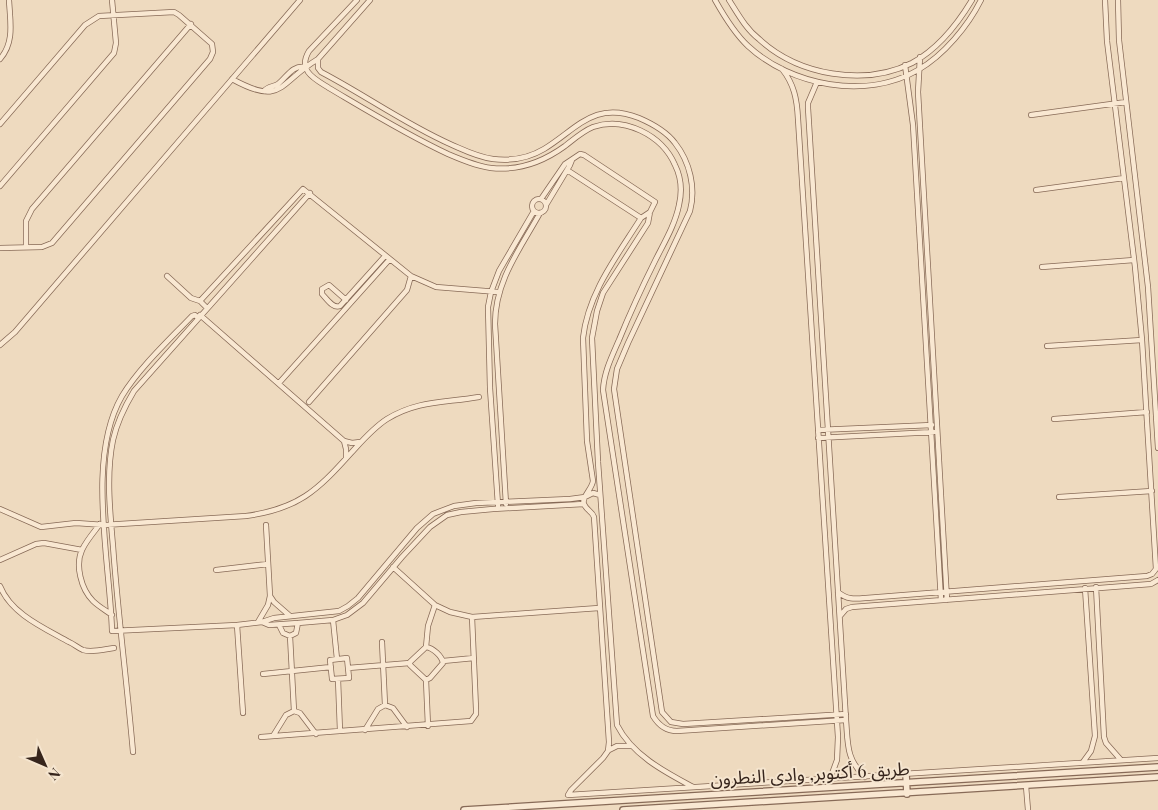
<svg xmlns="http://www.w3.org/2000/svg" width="1158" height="810" font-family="'Playfair Display','Noto Sans Arabic',serif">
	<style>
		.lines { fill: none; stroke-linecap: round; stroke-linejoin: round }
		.minor-casing { stroke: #876a57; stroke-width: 6 }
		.tertiary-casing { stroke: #876a57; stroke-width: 8 }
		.minor { stroke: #f9e8d2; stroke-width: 4.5 }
		.tertiary { stroke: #f9e8d2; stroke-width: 5.5 }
		.labels { text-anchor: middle; stroke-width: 4; stroke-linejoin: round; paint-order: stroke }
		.street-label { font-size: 18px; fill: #36251c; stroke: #f5e5cf }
	</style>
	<rect width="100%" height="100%" fill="#eedabf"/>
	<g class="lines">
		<defs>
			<path id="minor" d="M 357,0 L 309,51 C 297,71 315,79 329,88 C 368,111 407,135 448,154 C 462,160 476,166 491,168 C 518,171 543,162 565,146 C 574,139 583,131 593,127 C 624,116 662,135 675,165 C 681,177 682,192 679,205 C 675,225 664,243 655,261 C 642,287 630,313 619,340 C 612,356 604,372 603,390 L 653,716 C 659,726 666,731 677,731 L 846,720
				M 370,0 L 318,59 L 318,68 L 321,72 C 365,95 405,124 450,144 C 464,150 477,157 493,159 C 510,161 529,158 544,149 C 577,129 594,100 639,118 C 653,124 666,131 675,143 C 690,162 696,188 690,211 L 628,343 L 617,369 L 614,389 L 662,712 L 671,722 L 683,724 L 846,714
				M 715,0 C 724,16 734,33 748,46 C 791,86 866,100 918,70 C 944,55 968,26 981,0
				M 729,0 C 738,14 746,29 759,39 C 798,75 864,87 912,63 C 938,49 957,25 972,0
				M 1118,0 L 1119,40 L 1148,287 L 1158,448
				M 920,57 L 918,92 L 947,600
				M 0,59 C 15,42 10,21 9,0
				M 905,65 L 913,125 L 941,600
				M 782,69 C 794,84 797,99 798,119 L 838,737 L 837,760 L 830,779
				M 232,79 C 283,107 278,83 318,59
				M 817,82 L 808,103 L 808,108 L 846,720 C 848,744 846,759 865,777
				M 264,91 C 268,86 273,87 278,84 C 287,77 292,65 305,67
				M 1031,115 L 1126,102
				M 0,124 L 85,25 L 99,16 L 174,12 L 179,15 L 212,44 L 213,52 L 210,59 L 52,243 L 42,247 L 0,248
				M 567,170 L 641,218
				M 0,186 L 114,53 L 116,43 L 112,0
				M 1036,190 L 1124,178
				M532 206a7 7 0 1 1 14 0a7 7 0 1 1-14 0Z
				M 541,199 L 565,164 L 580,154 L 584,155 L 655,202 L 650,212 L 648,223 L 603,293 L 597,311 L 592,338 L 598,462 L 617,725 C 632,755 665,772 693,787
				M 546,205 L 570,165 L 572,160
				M 650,212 L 641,218 C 617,256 588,293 583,338 L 587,441 L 593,481 C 592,489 581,498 584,504 C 586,510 592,511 594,517 L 609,742 L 608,751 L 603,758 L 571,790 L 568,795 L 1158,758
				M 26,247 L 26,221 L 32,209 L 191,24
				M 1042,267 L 1134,260
				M 167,276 L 191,298 L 200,301 L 207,308
				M 346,300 L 329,285 L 322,289 L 322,294 C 327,299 333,309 340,306 L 385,256
				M 200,301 L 303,189 L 411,276 L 436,287 L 498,292
				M 200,315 L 344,441 L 346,449 L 346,458
				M 198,318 L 195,315 L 192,316 C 169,340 139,368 122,396 C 86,458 110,561 112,631 L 237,625 L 262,622 L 274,618 L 339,611 L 348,606 L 358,598 L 417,528 L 433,514 L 454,506 L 476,503 L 570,499 L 585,497 L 593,493 L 600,495
				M 0,345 L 15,332 L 300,0
				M 1047,346 L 1142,340
				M 279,383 L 389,260
				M 309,402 L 407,290 L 411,276
				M 1054,419 L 1147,412
				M 818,430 L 932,425
				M 818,438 L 934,432
				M 344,441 L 352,443 L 360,442
				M 1059,497 L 1152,491
				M 506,504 L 495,324 C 495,281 520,249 540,213
				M 498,505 L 490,388 L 488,307 L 491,292 L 499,271 L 534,211
				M 0,509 L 41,527 L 76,523 L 104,525 L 246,516 C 298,509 317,491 351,453 C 362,441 373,428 387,419 C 418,400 445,403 479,397
				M 100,524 C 94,532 86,541 82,550 C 75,565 81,589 93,601 C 98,606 105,610 112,615
				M 0,560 L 36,544 L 44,543 L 82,550
				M 393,567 L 435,605 L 450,612 L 472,617 L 599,608
				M 216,570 L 268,564
				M 0,586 C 11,614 44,628 69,642 C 74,644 78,648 83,650 C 92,653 105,649 114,648
				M 1096,587 L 1104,737 L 1106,743 L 1121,760
				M 838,592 C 847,600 855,599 866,598 L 1147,576 L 1152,574 L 1156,569 L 1142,340 L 1135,267 L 1107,41 L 1105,0
				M 270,596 L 274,602 L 290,616
				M 840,616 L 846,609 L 852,607 L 1151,584 L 1158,580
				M 333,620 L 337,659
				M 258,622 L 268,605 L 270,596 L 266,525
				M 262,622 L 269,625 L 298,623 L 333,620 L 347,615 L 363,603 L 402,557 L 430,527 L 447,515 L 461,512 L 493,509 L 584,504
				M 237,625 L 243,713
				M 279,625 L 283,633 L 290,636 L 296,633 L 298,623
				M 290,636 L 294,711
				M 382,642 L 385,705
				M 426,647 C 433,648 442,656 443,663 L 430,678 L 426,680 L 410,665 L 410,662 Z
				M 426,647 L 428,626 L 435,605
				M 347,658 L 349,678 L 332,679 L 330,660 Z
				M 443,661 L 474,658
				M 348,668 L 410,663
				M 263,674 L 331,667
				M 338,679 L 340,731
				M 426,680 L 428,726
				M 365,730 L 378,709 L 385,705 L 393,708 L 407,727
				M 273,736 L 286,715 L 294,711 L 300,713 L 316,734
				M 261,737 L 471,721 L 476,714 L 476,709 L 472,617
				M 609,750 L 617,746 L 632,746
				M 133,752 C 127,683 118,615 113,546 C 110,512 106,474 113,440 C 117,422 125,406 134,391 L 310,193
				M 1083,762 L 1091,751 L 1095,736 L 1085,588
				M 1026,786 L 1028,810"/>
			<path id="tertiary" d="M 906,774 L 907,794
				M 464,810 L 1158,767
				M 623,810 L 1158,777"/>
		</defs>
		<!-- minor casing -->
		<use href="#minor" class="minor-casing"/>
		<!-- tertiary casing -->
		<use href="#tertiary" class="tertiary-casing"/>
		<!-- minor -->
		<use href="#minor" class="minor"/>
		<!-- tertiary -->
		<use href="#tertiary" class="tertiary"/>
	</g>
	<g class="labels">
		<!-- street labels -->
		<g class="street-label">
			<text transform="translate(810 774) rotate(-3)" y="6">طريق 6 أكتوبر, وادى النطرون</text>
		</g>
	</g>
	<!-- north arrow -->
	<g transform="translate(45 765) rotate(135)" stroke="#f5e5cf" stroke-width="4" paint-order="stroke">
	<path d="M0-4L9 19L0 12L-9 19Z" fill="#36251c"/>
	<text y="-8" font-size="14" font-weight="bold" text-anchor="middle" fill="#36251c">N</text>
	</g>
</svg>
